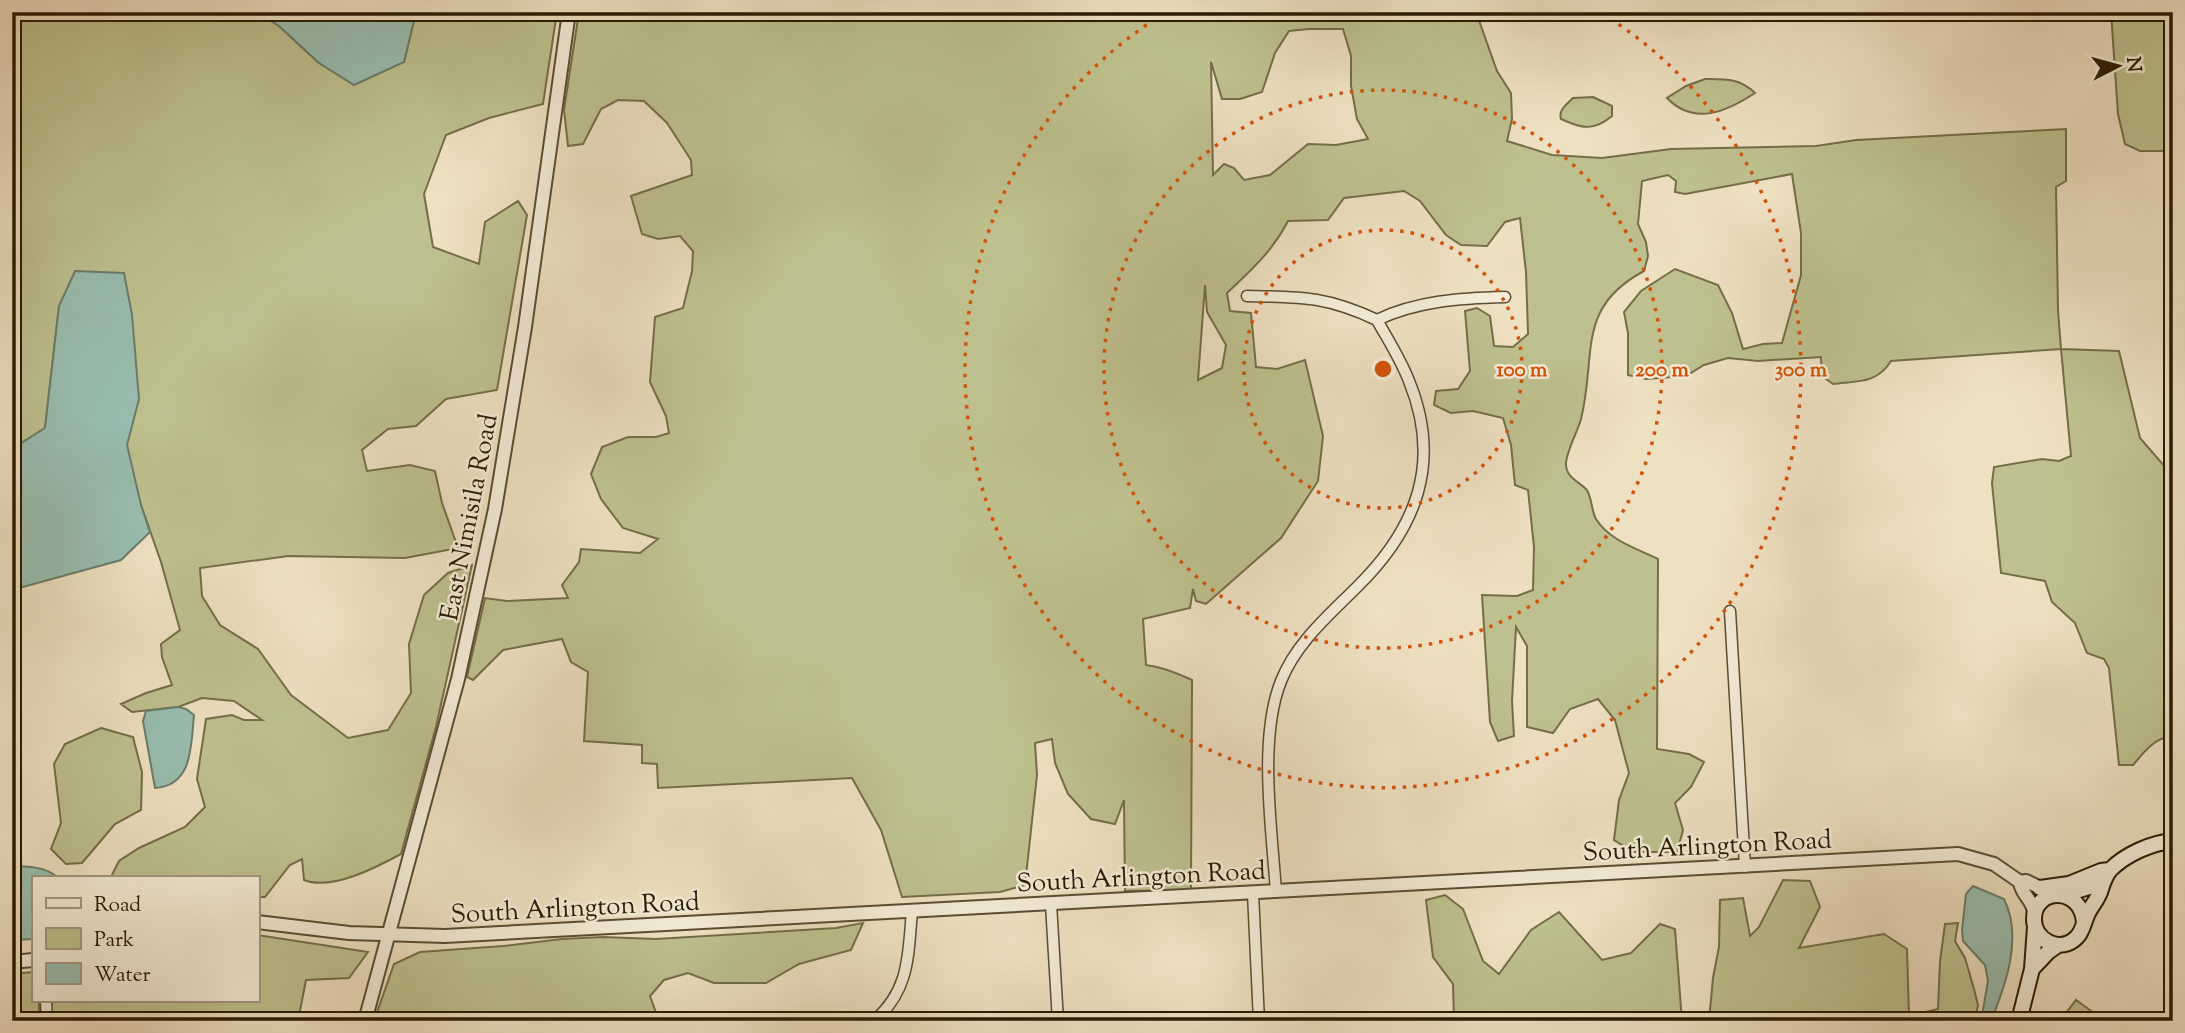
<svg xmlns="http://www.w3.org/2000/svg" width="2185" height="1033" font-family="'Sorts Mill Goudy',serif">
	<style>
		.green { fill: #bec18f; stroke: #746e49; stroke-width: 2; fill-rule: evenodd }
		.water { fill: #99beb0; stroke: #6c7c6b; stroke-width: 2 }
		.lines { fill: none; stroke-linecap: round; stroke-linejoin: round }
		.minor-casing { stroke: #5a4c33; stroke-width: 13 }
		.tertiary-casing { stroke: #5a4c33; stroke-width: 16 }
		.secondary-casing { stroke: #291a03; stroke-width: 18 }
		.minor { stroke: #f4ecd7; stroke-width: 10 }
		.tertiary { stroke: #f4ecd7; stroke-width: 12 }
		.secondary { stroke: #f4ecd7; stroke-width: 14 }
		.ring { fill: none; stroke: #d5530b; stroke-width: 3.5; stroke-dasharray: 3.5 7 }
		.labels { text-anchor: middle; stroke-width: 5; stroke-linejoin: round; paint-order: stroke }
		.street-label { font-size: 26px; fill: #291a03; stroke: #f4ecd7 }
		.centre { fill: #d5530b; stroke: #f4ecd7; stroke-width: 3.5 }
		.ring-label { font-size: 21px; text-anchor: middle; font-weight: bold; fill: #d5530b; stroke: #f4ecd7; stroke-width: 5; stroke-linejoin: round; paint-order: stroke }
	</style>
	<rect width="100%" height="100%" fill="#eee1c2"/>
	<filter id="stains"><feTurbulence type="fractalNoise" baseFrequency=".00286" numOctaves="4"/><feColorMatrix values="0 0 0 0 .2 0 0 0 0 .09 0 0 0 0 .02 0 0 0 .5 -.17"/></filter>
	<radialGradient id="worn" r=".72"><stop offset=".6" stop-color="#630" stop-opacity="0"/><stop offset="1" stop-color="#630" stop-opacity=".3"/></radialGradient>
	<!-- green -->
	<path class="green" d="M 12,12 L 257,12 L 279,26 L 319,63 L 404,62 L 416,12 L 557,12 L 543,104 L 489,118 L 446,135 L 424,194 L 433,247 L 479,264 L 485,222 L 518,201 L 527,215 L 497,390 L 446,399 L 416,426 L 388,429 L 362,450 L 367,471 L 410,465 L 435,471 L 442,503 L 458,548 L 405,558 L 288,556 L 200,568 L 202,596 L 220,625 L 258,649 L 291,695 L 348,738 L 388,730 L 411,693 L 409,644 L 424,595 L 448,573 L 472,565 L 436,727 L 401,854 C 377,867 332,891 304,880 L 302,859 L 290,865 L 265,897 L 257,897 L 257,877 L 111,877 L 119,861 L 139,848 L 185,827 L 205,807 L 197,779 L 206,719 L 232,715 L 244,720 L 262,720 L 234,701 L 202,698 L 178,707 L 132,712 L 121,704 L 146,693 L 172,685 L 162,657 L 161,644 L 180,630 L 161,562 L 141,505 L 59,306 L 45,428 L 12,449 Z
		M 579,12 L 1476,12 L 1497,71 L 1511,93 L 1512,119 L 1507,141 L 1552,155 L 1602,158 L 1671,149 L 1816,146 L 1856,140 L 2066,129 L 2066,181 L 2056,187 L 2058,310 L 2061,349 L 2119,351 L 2140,438 L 2173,476 L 2173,736 C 2155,737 2144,752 2133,765 L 2119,765 L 2109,668 L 2104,659 L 2087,653 L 2075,623 L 2052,602 L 2045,581 L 2001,573 L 1992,483 L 1994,467 L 2042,459 L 2059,461 L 2071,456 L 2061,349 L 1891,361 C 1877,384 1857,381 1833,384 L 1822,376 L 1821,357 L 1758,361 L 1728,358 L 1704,365 L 1686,376 L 1646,379 L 1628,375 L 1628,333 L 1624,312 L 1641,291 L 1675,269 L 1718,285 L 1732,313 L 1743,349 L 1763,344 L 1782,343 L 1801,275 L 1801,233 L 1792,174 L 1685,194 L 1675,192 L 1676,181 L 1668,175 L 1642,181 L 1638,224 L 1646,242 L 1648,256 L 1644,271 C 1575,308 1597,355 1581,419 C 1578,431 1565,454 1566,465 C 1567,478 1578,481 1586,489 C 1592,496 1591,510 1596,519 C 1610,541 1636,548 1658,559 L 1657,749 L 1689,754 L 1704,762 L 1691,787 L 1675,803 L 1683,830 L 1677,852 L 1633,852 L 1614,840 L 1619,800 L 1629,773 L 1615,720 L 1598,699 L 1570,709 L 1553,733 L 1527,727 L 1527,646 L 1516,627 L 1512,701 L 1514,736 L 1498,741 L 1490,722 L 1482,595 L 1517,596 L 1533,590 L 1534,547 L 1528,490 L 1515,485 L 1511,445 L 1503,418 L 1473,411 L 1451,413 L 1434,405 L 1436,391 L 1458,389 L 1470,371 L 1465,311 L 1477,308 L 1490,316 L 1494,346 L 1513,347 L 1528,334 L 1526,272 L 1520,218 L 1505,222 L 1487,246 L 1461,245 L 1446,235 L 1420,201 L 1404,191 L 1344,198 L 1328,220 L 1288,221 C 1272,252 1252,269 1227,293 L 1230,311 L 1251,313 L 1256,367 L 1277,369 L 1305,360 L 1323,436 L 1318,481 L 1281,538 L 1206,604 L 1196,601 L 1193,589 L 1190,608 L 1143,619 L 1146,665 C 1163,667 1177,673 1192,680 L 1191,890 L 1125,891 L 1124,800 L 1115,824 L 1091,819 L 1068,794 L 1055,763 L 1052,739 L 1035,743 L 1037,775 L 1025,885 L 1000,892 L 902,897 L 881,830 L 852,778 L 658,788 L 657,764 L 642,763 L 642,745 L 584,741 L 588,672 L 571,662 L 562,639 L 503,650 L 473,680 L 467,677 L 485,598 L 507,601 L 568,598 L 562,585 L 579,562 L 581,549 L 640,553 L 658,539 L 623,528 L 601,499 L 591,474 L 602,447 L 628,437 L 656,437 L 669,433 L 666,416 L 650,382 L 655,317 L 683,308 L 692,271 L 693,251 L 680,236 L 658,239 L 642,234 L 631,196 L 692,175 L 691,160 L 667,123 L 644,101 L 618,100 L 601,109 L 583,144 L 568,146 L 564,110 ZM 1309,29 L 1343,29 L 1351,56 L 1351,86 L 1357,119 L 1368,139 L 1336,145 L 1308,144 L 1270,175 L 1244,180 L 1234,168 L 1224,164 L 1213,175 L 1211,62 L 1222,99 L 1240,99 L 1262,92 L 1275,53 L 1289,31 ZM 1205,285 L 1207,312 L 1226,345 L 1222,368 L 1198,380 Z
		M 2111,12 L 2173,12 L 2173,151 L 2140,151 L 2125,144 L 2118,114 Z
		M 1705,79 C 1725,79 1740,78 1755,93 C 1726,112 1694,126 1667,98 L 1686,86 Z
		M 1593,97 L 1612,106 L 1612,116 C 1594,131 1582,129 1561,119 C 1558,110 1567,104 1573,98 Z
		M 101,728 L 133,737 L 142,772 L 141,810 L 115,824 L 82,863 L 66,864 L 51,849 L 61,823 L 54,764 L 65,744 Z
		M 1783,880 L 1810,881 L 1820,907 L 1799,948 L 1884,934 L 1907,949 L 1909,1016 L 1938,1009 L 1940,961 L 1945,924 L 1958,923 L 1955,941 L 1965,958 L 1974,989 L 1978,1005 L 1975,1021 L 1709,1021 L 1713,978 L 1719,947 L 1720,900 L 1743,898 L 1750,936 L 1759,927 Z
		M 1445,895 L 1463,909 L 1483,961 L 1499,974 L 1531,930 L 1559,912 L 1602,960 L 1631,953 L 1660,924 L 1675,929 L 1682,1021 L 1454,1021 L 1453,984 L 1433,957 L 1426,900 Z
		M 863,923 L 851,950 L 799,964 L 766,983 L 714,983 L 688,973 L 664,980 L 650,996 L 659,1021 L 374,1021 L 394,964 L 420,952 L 503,946 L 562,939 L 603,937 L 656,939 L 836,928 Z
		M 257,935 L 368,952 L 349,978 L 306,980 L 298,1021 L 56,1021 L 51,1010 L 52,1000 L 257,1000 Z
		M 33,972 L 33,1000 L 39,1000 L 39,1021 L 12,1021 L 12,974 Z
		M 2076,1000 L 2105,1021 L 2060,1021 Z"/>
	<!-- water -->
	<path class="water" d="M 257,12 L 416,12 L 404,62 L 354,85 L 319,63 L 279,26 Z
		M 75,271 L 124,273 L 132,315 L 139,399 L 127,445 L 141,505 L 150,532 L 121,560 L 12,590 L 12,449 L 45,428 L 59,306 Z
		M 178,707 L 186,709 L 194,715 C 191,745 193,786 155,788 L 143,721 L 146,711 Z
		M 12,866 C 28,867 45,866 57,877 L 33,877 L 33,939 L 12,940 Z
		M 1973,886 L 2004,899 C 2023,937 2006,984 1991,1021 L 1981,1021 L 1988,981 L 1985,965 L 1963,941 L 1962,930 L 1966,894 Z"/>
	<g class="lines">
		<defs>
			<path id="minor" d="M 1247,296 C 1301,297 1326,296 1377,320
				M 1377,320 C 1416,301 1461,298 1505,297
				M 1730,611 L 1745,867
				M 1276,892 C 1272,830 1258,739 1281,681 C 1296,643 1329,615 1357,587 C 1417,528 1442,462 1409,381 C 1401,360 1388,340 1377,320
				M 1253,893 L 1259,1021
				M 1051,904 L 1058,1021
				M 46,1000 L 47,1021
				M 874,1021 C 910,990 908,955 912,911"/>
			<path id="tertiary" d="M 2020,882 C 2021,895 2034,900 2034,914
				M 257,922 L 349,933 L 445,936 L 1958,854 L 1994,864 L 2020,882 L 2026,881 L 2047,891
				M 12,962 L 33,960
				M 365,1021 L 458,679 L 495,509 L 525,327 L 569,12"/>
			<path id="secondary" d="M 2040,888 L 2069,884 L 2101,871 L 2110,870
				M 2063,895 L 2102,883
				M 2084,923 C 2082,886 2034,887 2034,919 C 2034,941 2061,954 2077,937 C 2083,931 2084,921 2088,913 C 2092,905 2099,898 2101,889 C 2103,883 2105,876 2110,870 C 2126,854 2151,843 2173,841
				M 2032,969 L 2048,952 L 2058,945
				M 2019,1021 L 2032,969 L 2035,927"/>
		</defs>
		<!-- minor casing -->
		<use href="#minor" class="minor-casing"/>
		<!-- tertiary casing -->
		<use href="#tertiary" class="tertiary-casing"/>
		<!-- secondary casing -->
		<use href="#secondary" class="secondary-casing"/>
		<!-- minor -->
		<use href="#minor" class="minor"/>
		<!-- tertiary -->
		<use href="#tertiary" class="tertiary"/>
		<!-- secondary -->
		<use href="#secondary" class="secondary"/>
	</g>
	<!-- distance rings -->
	<g class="ring">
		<circle cx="1383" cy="369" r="139"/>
		<circle cx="1383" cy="369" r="279"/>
		<path d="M1601 13A418 418 0 1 1 1165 13"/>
	</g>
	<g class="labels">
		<!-- street labels -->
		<g class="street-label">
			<text transform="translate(468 517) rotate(-79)" y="9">East Nimisila Road</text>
			<text transform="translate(1707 845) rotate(-3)" y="9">South Arlington Road</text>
			<text transform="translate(1141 876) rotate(-3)" y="9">South Arlington Road</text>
			<text transform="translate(575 907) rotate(-3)" y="9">South Arlington Road</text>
		</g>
	</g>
	<circle cx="1383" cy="369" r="10" class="centre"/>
	<g class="ring-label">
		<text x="1522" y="376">100 m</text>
		<text x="1662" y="376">200 m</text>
		<text x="1801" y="376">300 m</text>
	</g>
	<!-- margin -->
	<rect width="2185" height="1033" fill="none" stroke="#eee1c2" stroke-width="42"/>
	<rect x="14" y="14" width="2157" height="1005" fill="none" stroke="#291a03" stroke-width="3.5"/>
	<rect x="21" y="21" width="2143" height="991" fill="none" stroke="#291a03" stroke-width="2"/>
	<!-- legend -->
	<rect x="32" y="876" width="228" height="126" fill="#f4ecd7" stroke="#a39882" stroke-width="2"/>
	<rect x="46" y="898" width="35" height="10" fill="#f4ecd7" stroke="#a39882" stroke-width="2"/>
	<text x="94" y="911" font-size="21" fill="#291a03">Road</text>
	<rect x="46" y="928" width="35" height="21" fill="#bec18f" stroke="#a39882" stroke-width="2"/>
	<text x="94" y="946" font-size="21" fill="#291a03">Park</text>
	<rect x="46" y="963" width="35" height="21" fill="#99beb0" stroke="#a39882" stroke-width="2"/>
	<text x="94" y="981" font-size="21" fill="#291a03">Water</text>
	<!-- north arrow -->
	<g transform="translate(2118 66) rotate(84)" stroke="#f4ecd7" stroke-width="5" paint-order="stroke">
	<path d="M0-5L12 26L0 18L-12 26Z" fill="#291a03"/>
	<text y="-10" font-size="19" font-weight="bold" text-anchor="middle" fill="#291a03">N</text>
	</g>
	<rect width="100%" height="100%" filter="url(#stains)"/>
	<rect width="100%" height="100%" fill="url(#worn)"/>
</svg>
